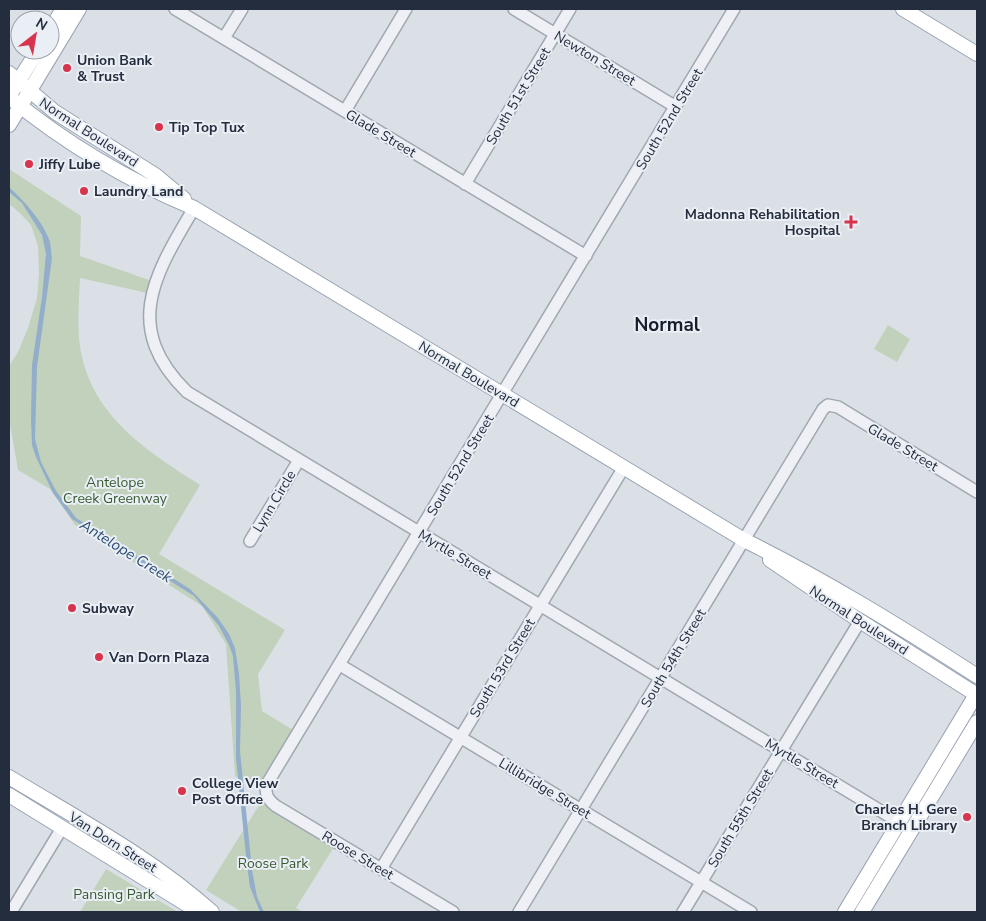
<svg xmlns="http://www.w3.org/2000/svg" width="986" height="921" font-family="'Nunito Sans',sans-serif">
	<style>
		.green { fill: #c1d1bb }
		.water { fill: #92aeca }
		.lines { fill: none; stroke-linecap: round; stroke-linejoin: round }
		.minor-casing { stroke: #a0a7b1; stroke-width: 14 }
		.major-casing { stroke: #99a4b3; stroke-width: 16 }
		.minor { stroke: #eef0f5; stroke-width: 11 }
		.major { stroke: #fff; stroke-width: 14 }
		.poi-dot { fill: #d8344d; stroke: #eaeef5; stroke-width: 2 }
		.labels { text-anchor: middle; stroke-width: 4; stroke-linejoin: round; paint-order: stroke }
		.street-label { font-size: 14px; fill: #242d3e; stroke: #eaeef5 }
		.poi-label { font-size: 14px; font-weight: bold; fill: #242d3e; stroke: #eaeef5; text-anchor: start }
		.park-label { font-size: 14px; fill: #385a30; stroke: #eaeef5 }
		.water-label { font-size: 15px; font-style: italic; fill: #2b4c74; stroke: #eaeef5 }
		.district-label { font-size: 19px; font-weight: bold; fill: #171f2e; stroke: #eaeef5 }
	</style>
	<rect width="100%" height="100%" fill="#dbe0e7"/>
	<!-- green -->
	<path class="green" d="M 9,169 L 81,216 L 80,256 L 155,282 L 152,294 L 80,278 C 79,301 77,325 80,347 C 91,416 147,451 200,485 L 159,554 L 285,630 L 258,674 L 262,711 L 298,733 L 266,794 L 337,842 L 296,908 L 303,912 L 242,912 L 206,890 L 266,794 L 235,776 L 226,644 L 202,606 L 75,525 L 50,489 L 18,470 L 9,418 L 9,366 L 18,352 L 28,328 L 37,298 L 39,274 L 38,246 L 31,225 L 20,213 L 9,204 Z
		M 888,325 L 910,339 L 897,362 L 874,349 Z
		M 106,869 L 178,912 L 80,912 Z"/>
	<!-- water -->
	<path class="water" d="M 9,187 C 24,201 43,221 50,242 C 51,247 51,253 52,258 L 37,367 L 35,439 L 41,462 L 56,491 L 76,518 L 190,589 L 218,618 L 229,634 L 235,648 L 239,674 L 241,706 L 240,751 L 252,870 L 257,897 L 264,912 L 260,912 L 250,887 L 247,865 L 236,758 L 236,691 L 233,656 L 229,645 L 219,626 L 194,596 L 72,519 L 53,493 L 36,457 L 32,445 L 31,420 L 32,365 L 42,297 L 46,254 L 42,235 L 22,203 L 9,192 Z"/>
	<g class="lines">
		<defs>
			<path id="minor" d="M 175,9 L 586,256
				M 514,9 L 676,107
				M 224,38 L 242,9
				M 345,111 L 406,9
				M 465,184 L 570,9
				M 194,208 C 155,274 121,327 187,392 L 899,822
				M 250,541 L 299,460
				M 340,665 L 751,912
				M 381,869 L 624,467
				M 11,912 L 62,828
				M 453,912 L 276,806 C 268,800 264,794 267,784 L 734,9
				M 519,912 L 823,409 L 828,405 L 838,407 L 977,492
				M 683,912 L 860,621"/>
			<path id="major" d="M 903,9 L 977,54
				M 50,30 L 63,9
				M 9,73 L 55,112 L 155,175 L 184,199
				M 13,90 L 38,50
				M 9,97 C 65,143 127,180 194,208 L 744,540 C 825,580 901,627 977,676
				M 9,125 L 79,9
				M 770,560 L 860,621 L 977,695
				M 9,777 C 78,819 152,858 212,912
				M 9,795 L 199,912
				M 845,912 L 977,693
				M 862,912 L 977,722"/>
		</defs>
		<!-- minor casing -->
		<use href="#minor" class="minor-casing"/>
		<!-- major casing -->
		<use href="#major" class="major-casing"/>
		<!-- minor -->
		<use href="#minor" class="minor"/>
		<!-- major -->
		<use href="#major" class="major"/>
	</g>
	<!-- markers -->
	<g class="poi-dot">
		<circle cx="67" cy="68" r="5"/>
		<circle cx="159" cy="127" r="5"/>
		<circle cx="29" cy="164" r="5"/>
		<circle cx="84" cy="191" r="5"/>
		<path d="M848.5 214.5h5v5h5v5h-5v5h-5v-5h-5v-5h5z"/>
		<circle cx="72" cy="608" r="5"/>
		<circle cx="99" cy="657" r="5"/>
		<circle cx="182" cy="791" r="5"/>
		<circle cx="967" cy="817" r="5"/>
	</g>
	<g class="labels">
		<!-- street labels -->
		<g class="street-label">
			<text transform="translate(595 58) rotate(31)" y="5">Newton Street</text>
			<text transform="translate(518 96) rotate(-59)" y="5">South 51st Street</text>
			<text transform="translate(669 119) rotate(-59)" y="5">South 52nd Street</text>
			<text transform="translate(89 132) rotate(33)" y="5">Normal Boulevard</text>
			<text transform="translate(381 133) rotate(31)" y="5">Glade Street</text>
			<text transform="translate(469 374) rotate(31)" y="5">Normal Boulevard</text>
			<text transform="translate(903 447) rotate(31)" y="5">Glade Street</text>
			<text transform="translate(460 465) rotate(-59)" y="5">South 52nd Street</text>
			<text transform="translate(274 501) rotate(-59)" y="5">Lynn Circle</text>
			<text transform="translate(455 554) rotate(31)" y="5">Myrtle Street</text>
			<text transform="translate(859 620) rotate(33)" y="5">Normal Boulevard</text>
			<text transform="translate(673 658) rotate(-59)" y="5">South 54th Street</text>
			<text transform="translate(502 668) rotate(-59)" y="5">South 53rd Street</text>
			<text transform="translate(802 763) rotate(31)" y="5">Myrtle Street</text>
			<text transform="translate(545 788) rotate(31)" y="5">Lillibridge Street</text>
			<text transform="translate(740 818) rotate(-59)" y="5">South 55th Street</text>
			<text transform="translate(113 842) rotate(32)" y="5">Van Dorn Street</text>
			<text transform="translate(358 855) rotate(31)" y="5">Roose Street</text>
		</g>
		<!-- poi labels -->
		<g class="poi-label">
			<text x="77" y="65">Union Bank<tspan x="77" dy="16">&amp; Trust</tspan></text>
			<text x="169" y="132">Tip Top Tux</text>
			<text x="39" y="169">Jiffy Lube</text>
			<text x="94" y="196">Laundry Land</text>
			<text x="840" y="219" text-anchor="end">Madonna Rehabilitation<tspan x="840" dy="16">Hospital</tspan></text>
			<text x="82" y="613">Subway</text>
			<text x="109" y="662">Van Dorn Plaza</text>
			<text x="192" y="788">College View<tspan x="192" dy="16">Post Office</tspan></text>
			<text x="957" y="814" text-anchor="end">Charles H. Gere<tspan x="957" dy="16">Branch Library</tspan></text>
		</g>
		<!-- park labels -->
		<g class="park-label">
			<text x="115" y="487">Antelope<tspan x="115" dy="16">Creek Greenway</tspan></text>
			<text x="273" y="868">Roose Park</text>
			<text x="114" y="899">Pansing Park</text>
		</g>
		<!-- water labels -->
		<g class="water-label">
			<text transform="translate(126 551) rotate(32)" y="5">Antelope Creek</text>
		</g>
		<!-- district labels -->
		<g class="district-label">
			<text x="667" y="331">Normal</text>
		</g>
	</g>
	<!-- border -->
	<rect width="986" height="921" fill="none" stroke="#242d3e" stroke-width="20"/>
	<!-- north arrow -->
	<g transform="translate(35 35) rotate(31)"><circle r="24" fill="#eaeef5" stroke="#9ba1ac"/>
	<path d="M0-4L9 19L0 12L-9 19Z" fill="#d8344d"/>
	<text y="-8" font-size="14" font-weight="bold" text-anchor="middle" fill="#242d3e">N</text>
	</g>
</svg>
